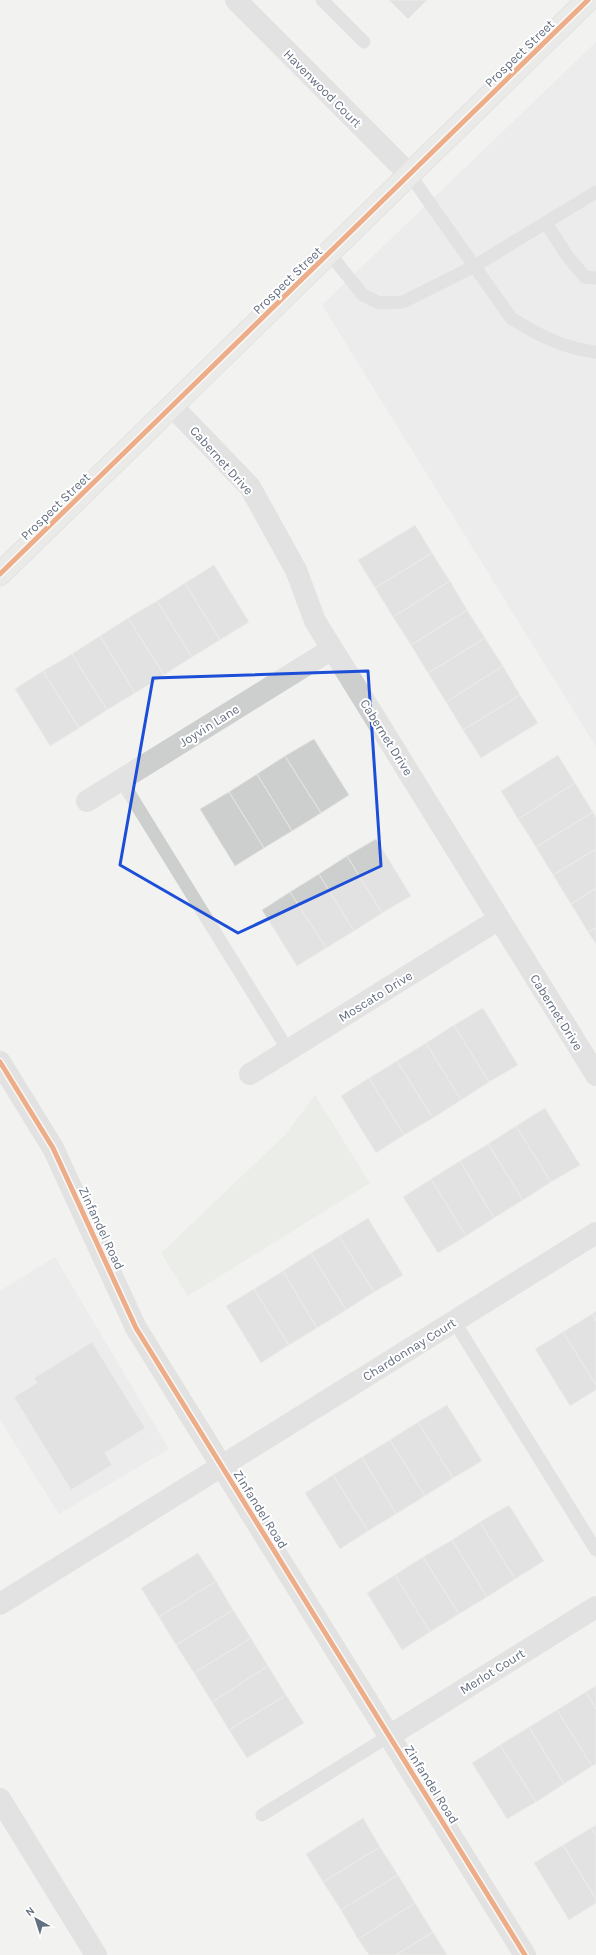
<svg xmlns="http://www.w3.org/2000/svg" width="596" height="1955" font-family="Karla,sans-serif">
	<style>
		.built { fill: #e2e4e4 }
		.green { fill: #e2e6df }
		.building { fill: #cdcfcf; stroke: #e2e2e1 }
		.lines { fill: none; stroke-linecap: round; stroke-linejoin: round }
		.secondary-casing { stroke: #cfd0d0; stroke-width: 24 }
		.lane { stroke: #cdcece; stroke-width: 13 }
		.street { stroke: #cdcece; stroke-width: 22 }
		.secondary { stroke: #e0e0e1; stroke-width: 22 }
		.cycleway-casing { stroke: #fff; stroke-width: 8 }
		.cycleway { stroke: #e8590c; stroke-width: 5 }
		.marked { fill: none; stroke: #1d4ed8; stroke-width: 3; stroke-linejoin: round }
		.labels { text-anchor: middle; stroke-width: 4; stroke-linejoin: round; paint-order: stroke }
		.street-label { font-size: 13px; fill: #646f81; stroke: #fff }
	</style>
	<rect width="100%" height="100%" fill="#f2f3f1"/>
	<!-- built -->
	<path class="built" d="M 596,42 L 596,747 L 322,305 Z
		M 55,1257 L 169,1449 L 59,1514 L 0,1420 L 0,1291 Z"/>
	<!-- green -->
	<path class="green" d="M 315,1095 L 370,1183 L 188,1296 L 161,1253 L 285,1135 Z"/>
	<!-- building -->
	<path class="building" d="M 389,0 L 427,0 L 408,19 Z
		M 415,525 L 432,553 L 375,588 L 358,560 Z
		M 432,553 L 450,581 L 393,617 L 375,588 Z
		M 214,565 L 249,622 L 220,640 L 185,583 Z
		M 450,581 L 467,610 L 411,645 L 393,617 Z
		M 185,583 L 220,640 L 192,657 L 157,601 Z
		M 157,601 L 192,657 L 164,675 L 128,618 Z
		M 467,610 L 485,638 L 428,673 L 411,645 Z
		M 128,618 L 164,675 L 135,693 L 100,636 Z
		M 100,636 L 135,693 L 107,710 L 72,654 Z
		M 485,638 L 503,666 L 446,702 L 428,673 Z
		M 72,654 L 107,710 L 79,728 L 43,671 Z
		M 503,666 L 520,695 L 463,730 L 446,702 Z
		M 43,671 L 79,728 L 50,746 L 15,689 Z
		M 520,695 L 538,723 L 481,758 L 463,730 Z
		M 314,739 L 349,795 L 321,813 L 285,756 Z
		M 558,755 L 575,783 L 518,819 L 501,791 Z
		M 285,756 L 321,813 L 292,831 L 257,774 Z
		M 257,774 L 292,831 L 264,848 L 229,792 Z
		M 575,783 L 593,812 L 536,847 L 518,819 Z
		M 229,792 L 264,848 L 235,866 L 200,809 Z
		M 593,812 L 596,817 L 596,849 L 553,875 L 536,847 Z
		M 376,839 L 411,896 L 382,913 L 347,856 Z
		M 596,849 L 596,888 L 571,904 L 553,875 Z
		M 347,856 L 382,913 L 354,931 L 319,874 Z
		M 319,874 L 354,931 L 326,948 L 290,892 Z
		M 596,888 L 596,928 L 588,932 L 571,904 Z
		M 290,892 L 326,948 L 297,966 L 262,910 Z
		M 596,928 L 596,944 L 588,932 Z
		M 483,1008 L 518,1065 L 489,1082 L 454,1025 Z
		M 454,1025 L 489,1082 L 461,1100 L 426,1043 Z
		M 426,1043 L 461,1100 L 433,1118 L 397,1061 Z
		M 397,1061 L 433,1118 L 404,1135 L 369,1078 Z
		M 369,1078 L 404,1135 L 376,1153 L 341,1096 Z
		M 545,1108 L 580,1165 L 551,1182 L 516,1126 Z
		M 516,1126 L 551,1182 L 523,1200 L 488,1144 Z
		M 488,1144 L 523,1200 L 494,1218 L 460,1161 Z
		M 460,1161 L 494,1218 L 466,1236 L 431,1179 Z
		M 431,1179 L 466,1236 L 438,1253 L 403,1197 Z
		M 368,1218 L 403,1275 L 374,1292 L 339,1236 Z
		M 339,1236 L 374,1292 L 346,1310 L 311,1253 Z
		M 311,1253 L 346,1310 L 317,1328 L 283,1271 Z
		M 283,1271 L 317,1328 L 289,1345 L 254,1289 Z
		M 254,1289 L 289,1345 L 261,1363 L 226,1306 Z
		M 596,1311 L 596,1321 L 592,1314 Z
		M 592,1314 L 596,1321 L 596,1385 L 563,1332 Z
		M 563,1332 L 596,1385 L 596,1390 L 570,1406 L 535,1349 Z
		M 92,1342 L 145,1428 L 105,1453 L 112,1465 L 71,1490 L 14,1397 L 37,1383 L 34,1378 Z
		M 447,1405 L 482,1461 L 453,1478 L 418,1422 Z
		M 418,1422 L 453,1478 L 425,1496 L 390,1440 Z
		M 390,1440 L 425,1496 L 396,1514 L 362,1457 Z
		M 362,1457 L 396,1514 L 368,1531 L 333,1475 Z
		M 333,1475 L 368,1531 L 340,1549 L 305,1493 Z
		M 509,1505 L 544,1561 L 515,1579 L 480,1522 Z
		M 480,1522 L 515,1579 L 487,1597 L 452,1540 Z
		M 452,1540 L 487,1597 L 459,1614 L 423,1557 Z
		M 198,1553 L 216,1581 L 159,1617 L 141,1588 Z
		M 423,1557 L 459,1614 L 430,1632 L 395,1575 Z
		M 395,1575 L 430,1632 L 402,1650 L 367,1593 Z
		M 216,1581 L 233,1610 L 176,1645 L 159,1617 Z
		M 233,1610 L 251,1638 L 194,1673 L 176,1645 Z
		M 251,1638 L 268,1666 L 212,1702 L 194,1673 Z
		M 268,1666 L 286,1695 L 229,1730 L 212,1702 Z
		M 596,1686 L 596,1709 L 586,1692 Z
		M 586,1692 L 596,1709 L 596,1764 L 592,1766 L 557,1710 Z
		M 286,1695 L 304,1723 L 247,1758 L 229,1730 Z
		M 557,1710 L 592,1766 L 564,1784 L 529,1727 Z
		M 529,1727 L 564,1784 L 536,1802 L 500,1745 Z
		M 500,1745 L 536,1802 L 507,1819 L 472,1763 Z
		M 363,1818 L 380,1847 L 323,1882 L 306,1854 Z
		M 596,1825 L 596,1836 L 591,1828 Z
		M 591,1828 L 596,1836 L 596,1899 L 563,1845 Z
		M 563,1845 L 596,1899 L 596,1903 L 569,1920 L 534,1863 Z
		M 380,1847 L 398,1875 L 341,1910 L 323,1882 Z
		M 398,1875 L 415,1903 L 358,1939 L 341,1910 Z
		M 415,1903 L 433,1932 L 396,1955 L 369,1955 L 358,1939 Z
		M 433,1932 L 447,1955 L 396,1955 Z"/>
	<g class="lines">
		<defs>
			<path id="secondary" d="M 0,574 L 588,0"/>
		</defs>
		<!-- secondary casing -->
		<use href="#secondary" class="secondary-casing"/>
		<!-- lane -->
		<path class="lane" d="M 322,0 L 364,42
			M 410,175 L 511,318 C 537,335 565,349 596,352
			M 546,223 L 568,257 L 585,277 L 596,278
			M 329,253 L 363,295 L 379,303 L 403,302 L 473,267 L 596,192
			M 121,780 L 288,1050
			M 454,1321 L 596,1550
			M 262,1815 L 389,1736"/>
		<!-- street -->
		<path class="street" d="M 236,0 L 410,175
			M 172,406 L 250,487 L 296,570 L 315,621 L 596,1075
			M 87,801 L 332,649
			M 0,1062 L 53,1148 L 136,1328 L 525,1955
			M 250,1074 L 499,919
			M 0,1604 L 596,1233
			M 389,1736 L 596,1607
			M 0,1799 L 96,1955"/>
		<!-- secondary -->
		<use href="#secondary" class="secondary"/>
		<defs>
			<path id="cycleway" d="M 0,574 L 588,0
				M 0,1062 L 53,1148 L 136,1328 L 525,1955"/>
		</defs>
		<!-- cycleway casing -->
		<use href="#cycleway" class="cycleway-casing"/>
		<!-- cycleway -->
		<use href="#cycleway" class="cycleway"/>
	</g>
	<!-- marked area -->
	<path d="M0 0H596V1955H0ZM 368,671 L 381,866 L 238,933 L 120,865 L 153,678 Z" fill="#f2f3f1" fill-opacity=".55" fill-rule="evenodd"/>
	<path class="marked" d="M 368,671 L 381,866 L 238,933 L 120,865 L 153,678 Z"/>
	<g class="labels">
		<!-- street labels -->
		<g class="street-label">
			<text transform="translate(519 53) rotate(-44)" y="5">Prospect Street</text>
			<text transform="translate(323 88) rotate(45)" y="5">Havenwood Court</text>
			<text transform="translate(287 280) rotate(-44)" y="5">Prospect Street</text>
			<text transform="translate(222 460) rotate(48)" y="5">Cabernet Drive</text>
			<text transform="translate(55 506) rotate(-44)" y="5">Prospect Street</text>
			<text transform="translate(209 725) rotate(-32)" y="5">Joyvin Lane</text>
			<text transform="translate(387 737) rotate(58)" y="5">Cabernet Drive</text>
			<text transform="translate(375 996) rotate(-32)" y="5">Moscato Drive</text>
			<text transform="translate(557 1012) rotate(58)" y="5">Cabernet Drive</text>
			<text transform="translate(102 1228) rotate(65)" y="5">Zinfandel Road</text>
			<text transform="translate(409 1349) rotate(-32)" y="5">Chardonnay Court</text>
			<text transform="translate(261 1509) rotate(58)" y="5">Zinfandel Road</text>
			<text transform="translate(492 1671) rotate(-32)" y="5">Merlot Court</text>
			<text transform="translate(432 1784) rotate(58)" y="5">Zinfandel Road</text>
		</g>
	</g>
	<!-- north arrow -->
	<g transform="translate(36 1919) rotate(321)" stroke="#ffffff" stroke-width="3" paint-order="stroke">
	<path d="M0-3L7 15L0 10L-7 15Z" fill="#646f81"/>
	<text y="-6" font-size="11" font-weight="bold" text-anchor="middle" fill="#646f81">N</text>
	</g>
</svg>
